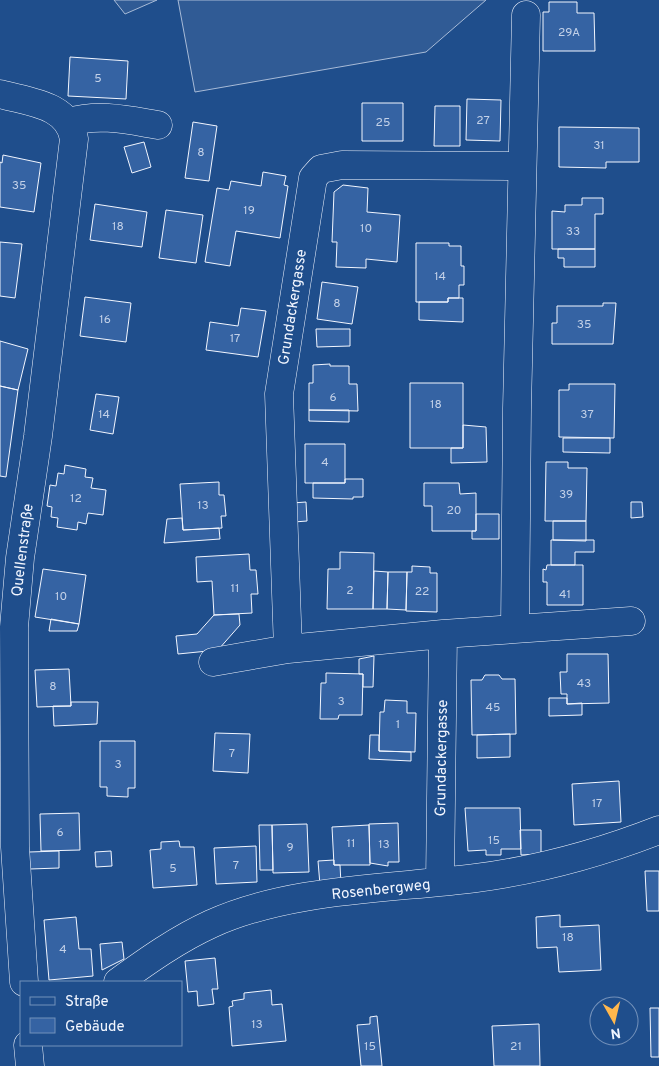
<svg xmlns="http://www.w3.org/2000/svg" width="659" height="1066" font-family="Overpass,sans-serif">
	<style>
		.built { fill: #305b95; stroke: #a8bbd7 }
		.building { fill: #3563a3; stroke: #f2f6ff }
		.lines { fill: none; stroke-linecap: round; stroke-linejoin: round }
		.minor-casing { stroke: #f2f6ff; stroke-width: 29 }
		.minor { stroke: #1f4e8c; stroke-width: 28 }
		.labels { text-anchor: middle; stroke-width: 4; stroke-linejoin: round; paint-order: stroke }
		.number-label { font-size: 12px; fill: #c3d1e8 }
		.street-label { font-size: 15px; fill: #f2f6ff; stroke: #1f4e8c }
	</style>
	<rect width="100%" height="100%" fill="#1f4e8c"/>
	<!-- built -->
	<path class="built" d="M 114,0 L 157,0 L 125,14 Z
		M 178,0 L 486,0 L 426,52 L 195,92 Z"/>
	<!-- building -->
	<path class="building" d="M 549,2 L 577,2 L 577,13 L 594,13 L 595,51 L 543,51 L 543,12 L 549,12 Z
		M 70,57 L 128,61 L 126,99 L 68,96 Z
		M 467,99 L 501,100 L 500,141 L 466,140 Z
		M 362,103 L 403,103 L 403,141 L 362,141 Z
		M 435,106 L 460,106 L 460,146 L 434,146 Z
		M 193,122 L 217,126 L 209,181 L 185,178 Z
		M 559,127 L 639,128 L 639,162 L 606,162 L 606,168 L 559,167 Z
		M 144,142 L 151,167 L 132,173 L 124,147 Z
		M 3,155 L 41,163 L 34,212 L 0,207 L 0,162 L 2,163 Z
		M 263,172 L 286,176 L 284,185 L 288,186 L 280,238 L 236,231 L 230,266 L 205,262 L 217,188 L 229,190 L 231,181 L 261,186 Z
		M 343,185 L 368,188 L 367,212 L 400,215 L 397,262 L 366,259 L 366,268 L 336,267 L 337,242 L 332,242 L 334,192 Z
		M 582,198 L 603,198 L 603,214 L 595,214 L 595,249 L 552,249 L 552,211 L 565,212 L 565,205 L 582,205 Z
		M 95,204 L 147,212 L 142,247 L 90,240 Z
		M 166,210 L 203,215 L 196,263 L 159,258 Z
		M 0,242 L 22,244 L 15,298 L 0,296 Z
		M 416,243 L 449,243 L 449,246 L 461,246 L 461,266 L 464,266 L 464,285 L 459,285 L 459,298 L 448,298 L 448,302 L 416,302 Z
		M 558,249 L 595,249 L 595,267 L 564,267 L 564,258 L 558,258 Z
		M 322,282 L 358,287 L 352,324 L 317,319 Z
		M 85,297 L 131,303 L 126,342 L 80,336 Z
		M 448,298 L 463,298 L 463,322 L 419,320 L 419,302 L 448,302 Z
		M 603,303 L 616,303 L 613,344 L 552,344 L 552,323 L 557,323 L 557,306 L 603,306 Z
		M 241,308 L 266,311 L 258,357 L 206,350 L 210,322 L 238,326 Z
		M 316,329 L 350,329 L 350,346 L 317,347 Z
		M 0,341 L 28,349 L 18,390 L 0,386 Z
		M 330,364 L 330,366 L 349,366 L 349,384 L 357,384 L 358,411 L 309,410 L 309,383 L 313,383 L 313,365 Z
		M 410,383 L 463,383 L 463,448 L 410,448 Z
		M 569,384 L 615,384 L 614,438 L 559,437 L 559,390 L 569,390 Z
		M 0,386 L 18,390 L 6,477 L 0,476 Z
		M 96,394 L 119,397 L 113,434 L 90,430 Z
		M 309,410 L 349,410 L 349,422 L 309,421 Z
		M 463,425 L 486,427 L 487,462 L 451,463 L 451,448 L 463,448 Z
		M 563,438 L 610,438 L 610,453 L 563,452 Z
		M 305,444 L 345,444 L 345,483 L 305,483 Z
		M 546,462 L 568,462 L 568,468 L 587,468 L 586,521 L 545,521 Z
		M 65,465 L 86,469 L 85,477 L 93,478 L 91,488 L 106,490 L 103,515 L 88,513 L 86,524 L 78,522 L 77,530 L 57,527 L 58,518 L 51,517 L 52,507 L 47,506 L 50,485 L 56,486 L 58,473 L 64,474 Z
		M 345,479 L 363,479 L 363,497 L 353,497 L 353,499 L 313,498 L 313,483 L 345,483 Z
		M 219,482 L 219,495 L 224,495 L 226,516 L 221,516 L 222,528 L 183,530 L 180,484 Z
		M 424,483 L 459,483 L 460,494 L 476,493 L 476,531 L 432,531 L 432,506 L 424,506 Z
		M 306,502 L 307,521 L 294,522 L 292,503 Z
		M 631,502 L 642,502 L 643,517 L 631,518 Z
		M 476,514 L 499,514 L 499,539 L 472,539 L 472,531 L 476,531 Z
		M 182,518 L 183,530 L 219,528 L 220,539 L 164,543 L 167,519 Z
		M 553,521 L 586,521 L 586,541 L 553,540 Z
		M 551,540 L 594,540 L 594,552 L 575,552 L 575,565 L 551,565 Z
		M 340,552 L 374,553 L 373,609 L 327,609 L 328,569 L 340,569 Z
		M 249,554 L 250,570 L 256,570 L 258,594 L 251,594 L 252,613 L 214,615 L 212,581 L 197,582 L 196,557 Z
		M 547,565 L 583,565 L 583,605 L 547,605 L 547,582 L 543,582 L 543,569 L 546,570 Z
		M 412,566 L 430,567 L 430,573 L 437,573 L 437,612 L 406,611 L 407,572 L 412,572 Z
		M 43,569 L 86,575 L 79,624 L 35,617 Z
		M 374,571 L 388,572 L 387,609 L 373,609 Z
		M 388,572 L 407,572 L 406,610 L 387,609 Z
		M 239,614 L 240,625 L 218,650 L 178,654 L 176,636 L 197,634 L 214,615 Z
		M 51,619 L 79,624 L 77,631 L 49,631 Z
		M 567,654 L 608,654 L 609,703 L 567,704 L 567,694 L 561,694 L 560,672 L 567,672 Z
		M 374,656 L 373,687 L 363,687 L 363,674 L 359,674 L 359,659 Z
		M 69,669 L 71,706 L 37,707 L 35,670 Z
		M 326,673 L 363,674 L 362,715 L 339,715 L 338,719 L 320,719 L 321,683 L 326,683 Z
		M 485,675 L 499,675 L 502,679 L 515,679 L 516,734 L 472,735 L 471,680 L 482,680 Z
		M 549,698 L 567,698 L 567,704 L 582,703 L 582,715 L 549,716 Z
		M 385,700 L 407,701 L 407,713 L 416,713 L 415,752 L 379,751 L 380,712 L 384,712 Z
		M 71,702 L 98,702 L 97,724 L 54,726 L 53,706 L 71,706 Z
		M 215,733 L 250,734 L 248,773 L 213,771 Z
		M 510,734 L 510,757 L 477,758 L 477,735 Z
		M 370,735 L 379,735 L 379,751 L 411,752 L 411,761 L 369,759 Z
		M 100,741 L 135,741 L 135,788 L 128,788 L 128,797 L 107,796 L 107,787 L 100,787 Z
		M 619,781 L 621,822 L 574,825 L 572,784 Z
		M 465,808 L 520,808 L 521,849 L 501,849 L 501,855 L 486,855 L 486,850 L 468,851 Z
		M 79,813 L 80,850 L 41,851 L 40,814 Z
		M 398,823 L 399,862 L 388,862 L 388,866 L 370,863 L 369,824 Z
		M 307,824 L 309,872 L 273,873 L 272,825 Z
		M 259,825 L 272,825 L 273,870 L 260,870 Z
		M 369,825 L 370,865 L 334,865 L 332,827 Z
		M 520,830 L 541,830 L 541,854 L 521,855 Z
		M 179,841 L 180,847 L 194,847 L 197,885 L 153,888 L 150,850 L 161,849 L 161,842 Z
		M 256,846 L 257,882 L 216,884 L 214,848 Z
		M 59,851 L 59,868 L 30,869 L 29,852 Z
		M 111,851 L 112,866 L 96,867 L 95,852 Z
		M 334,860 L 334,865 L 340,865 L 341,884 L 320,885 L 318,861 Z
		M 645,871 L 659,871 L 659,911 L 647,911 Z
		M 560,915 L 560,927 L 599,925 L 601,970 L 559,972 L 557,947 L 537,948 L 536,917 Z
		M 76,917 L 79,949 L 91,949 L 93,976 L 49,980 L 44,920 Z
		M 122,942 L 124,959 L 102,970 L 100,944 Z
		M 215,958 L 218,989 L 212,989 L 214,1004 L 198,1006 L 197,991 L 188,992 L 185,961 Z
		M 271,990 L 272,1005 L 282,1004 L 286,1041 L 232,1046 L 229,1007 L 233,1006 L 232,1001 L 244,999 L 244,993 Z
		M 650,1008 L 659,1008 L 659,1057 L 651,1057 Z
		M 377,1016 L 382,1066 L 361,1066 L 357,1025 L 370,1024 L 370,1017 Z
		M 539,1024 L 540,1066 L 494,1066 L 492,1026 Z"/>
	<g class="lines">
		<defs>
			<path id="minor" d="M 0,94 C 28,102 69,104 74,139 L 38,436 L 20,558 L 14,627 L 15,847 L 24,982
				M 69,122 C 99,113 128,120 158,125
				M 515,627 L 517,409 L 526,15
				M 288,649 L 279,394 L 313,178 L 321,169 L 342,165 L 521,166
				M 213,662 L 288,649 L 443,634 L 631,621
				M 440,882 L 443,634
				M 118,982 C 147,961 178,939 211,924 C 290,888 390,889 476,878 C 538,870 600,853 659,830
				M 28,1045 L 30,1066"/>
		</defs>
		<!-- minor casing -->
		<use href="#minor" class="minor-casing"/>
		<!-- minor -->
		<use href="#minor" class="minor"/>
	</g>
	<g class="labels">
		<!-- number labels -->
		<g class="number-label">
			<text x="569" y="36">29A</text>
			<text x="98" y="82">5</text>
			<text x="483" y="124">27</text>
			<text x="383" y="126">25</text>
			<text x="599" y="149">31</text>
			<text x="201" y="156">8</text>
			<text x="19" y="189">35</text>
			<text x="249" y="214">19</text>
			<text x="118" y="230">18</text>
			<text x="366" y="232">10</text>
			<text x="573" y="235">33</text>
			<text x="440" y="280">14</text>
			<text x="337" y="307">8</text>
			<text x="105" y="323">16</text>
			<text x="584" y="328">35</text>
			<text x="235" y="342">17</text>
			<text x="333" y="401">6</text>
			<text x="436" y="408">18</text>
			<text x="104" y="418">14</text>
			<text x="587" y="418">37</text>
			<text x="325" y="466">4</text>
			<text x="566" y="498">39</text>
			<text x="76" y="502">12</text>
			<text x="203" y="509">13</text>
			<text x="454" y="514">20</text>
			<text x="235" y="592">11</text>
			<text x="350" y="594">2</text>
			<text x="422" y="595">22</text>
			<text x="565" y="598">41</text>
			<text x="61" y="600">10</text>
			<text x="584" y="687">43</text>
			<text x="53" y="690">8</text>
			<text x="341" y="705">3</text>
			<text x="493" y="711">45</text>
			<text x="398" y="728">1</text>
			<text x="232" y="757">7</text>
			<text x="118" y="768">3</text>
			<text x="597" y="807">17</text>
			<text x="60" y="836">6</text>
			<text x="494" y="844">15</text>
			<text x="351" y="847">11</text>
			<text x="384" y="848">13</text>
			<text x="290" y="851">9</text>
			<text x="236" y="869">7</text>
			<text x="173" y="872">5</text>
			<text x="568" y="941">18</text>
			<text x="63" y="953">4</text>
			<text x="257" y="1028">13</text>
			<text x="370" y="1050">15</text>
			<text x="516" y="1050">21</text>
		</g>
		<!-- street labels -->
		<g class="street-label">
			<text transform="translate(292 307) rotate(-81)" y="5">Grundackergasse</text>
			<text transform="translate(22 550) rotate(-83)" y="5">Quellenstraße</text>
			<text transform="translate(441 758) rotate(-89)" y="5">Grundackergasse</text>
			<text transform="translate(381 889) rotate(-6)" y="5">Rosenbergweg</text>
		</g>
	</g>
	<!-- legend -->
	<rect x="20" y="981" width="162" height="65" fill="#1f4e8c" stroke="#7391ba"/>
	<rect x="30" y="997" width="25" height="8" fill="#1f4e8c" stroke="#7391ba"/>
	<text x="65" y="1006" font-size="15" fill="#f2f6ff">Straße</text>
	<rect x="30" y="1018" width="25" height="15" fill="#3563a3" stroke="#7391ba"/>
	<text x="65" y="1031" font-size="15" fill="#f2f6ff">Gebäude</text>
	<!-- north arrow -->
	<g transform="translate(614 1021) rotate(172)"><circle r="24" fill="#1f4e8c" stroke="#7391ba"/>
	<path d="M0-4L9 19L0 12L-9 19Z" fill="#ffb74d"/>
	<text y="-8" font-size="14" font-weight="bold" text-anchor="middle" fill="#f2f6ff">N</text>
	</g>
</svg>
